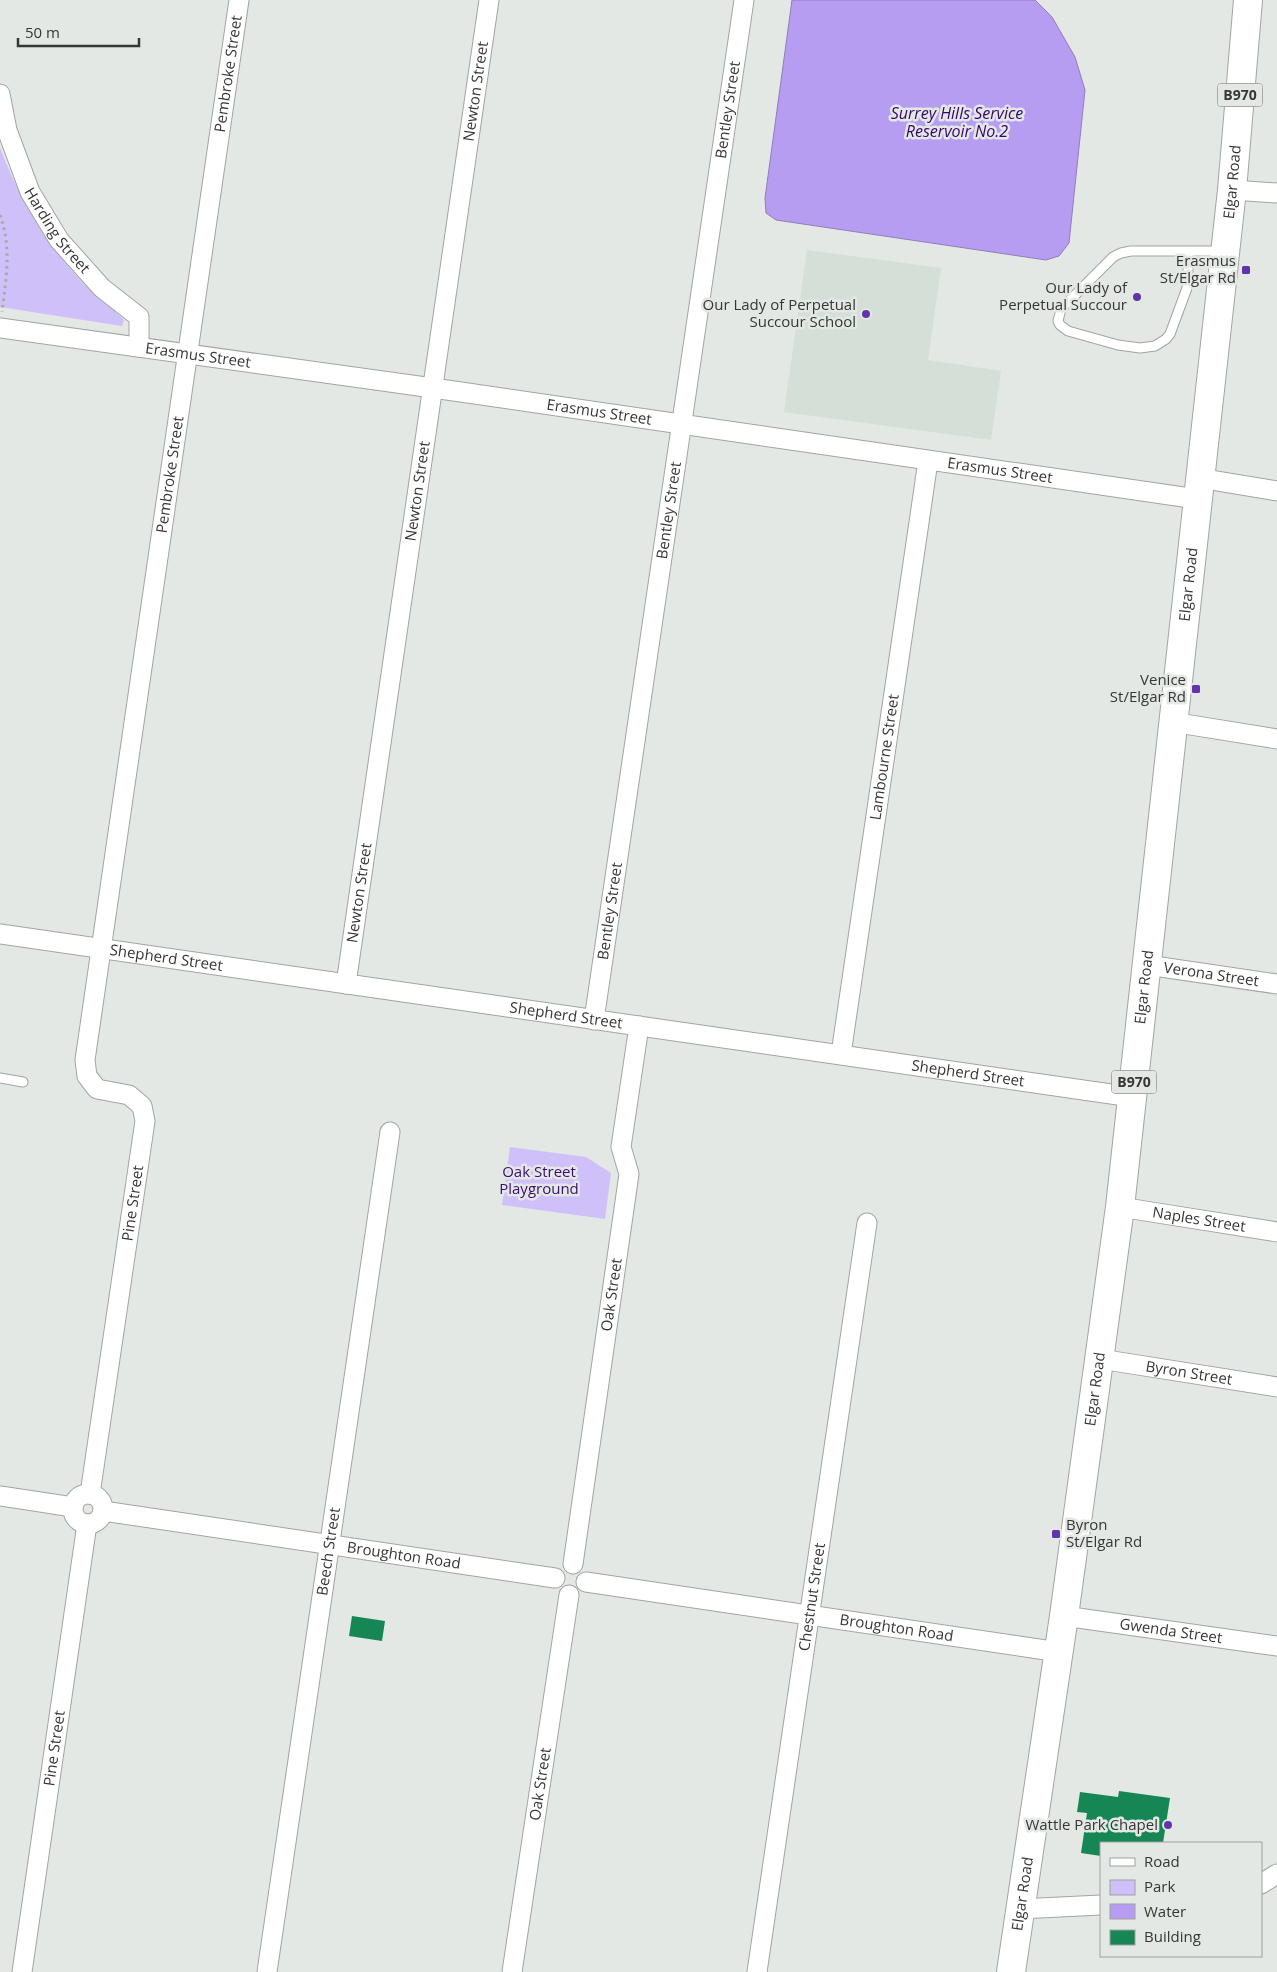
<svg xmlns="http://www.w3.org/2000/svg" width="1277" height="1972" font-family="'Open Sans',sans-serif">
	<style>
		.built { fill: #d3dfd7 }
		.green { fill: #cfc0fa }
		.water { fill: #b69df2; stroke: #8f7eb9 }
		.building { fill: #168654 }
		.lines { fill: none; stroke-linecap: round; stroke-linejoin: round }
		.lane-casing { stroke: #a1a5a2; stroke-width: 11 }
		.street-casing { stroke: #a1a5a2; stroke-width: 21 }
		.primary-casing { stroke: #a1a5a2; stroke-width: 30 }
		.path { stroke: #a6aaa8; stroke-width: 3; stroke-dasharray: 2.5 4; stroke-linecap: butt }
		.lane { stroke: #fff; stroke-width: 9 }
		.street { stroke: #fff; stroke-width: 19 }
		.primary { stroke: #fff; stroke-width: 28 }
		.poi-dot { fill: #6333ab; stroke: #e3e8e5; stroke-width: 2 }
		.labels { text-anchor: middle; stroke-width: 5; stroke-linejoin: round; paint-order: stroke }
		.shield { fill: #e3e8e5; stroke: #696b6a; stroke-width: 1 }
		.shield-label { font-size: 14px; font-weight: bold; fill: #353635 }
		.street-label { font-size: 15px; fill: #353635; stroke: #e3e8e5 }
		.poi-label { font-size: 15px; fill: #353635; stroke: #e3e8e5; text-anchor: end }
		.park-label { font-size: 15px; fill: #3c0d72; stroke: #e3e8e5 }
		.water-label { font-size: 16px; font-style: italic; fill: #37046b; stroke: #e3e8e5 }
	</style>
	<rect width="100%" height="100%" fill="#e3e8e5"/>
	<!-- built -->
	<path class="built" d="M 807,250 L 941,268 L 928,360 L 1001,371 L 991,440 L 784,412 Z"/>
	<!-- green -->
	<path class="green" d="M 0,148 C 19,198 45,242 82,282 C 95,296 111,306 124,320 L 122,326 L 0,307 Z
		M 510,1147 L 586,1157 L 611,1173 L 605,1219 L 502,1205 Z"/>
	<!-- water -->
	<path class="water" d="M 792,0 L 1035,0 L 1052,17 L 1075,57 L 1085,90 L 1069,243 L 1059,256 L 1046,260 L 776,220 L 766,213 L 765,198 Z"/>
	<!-- building -->
	<path class="building" d="M 352,1616 L 385,1621 L 382,1641 L 349,1636 Z
		M 1119,1791 L 1170,1798 L 1163,1843 L 1101,1843 L 1101,1856 L 1081,1853 L 1087,1813 L 1077,1812 L 1080,1792 L 1118,1797 Z"/>
	<g class="lines">
		<defs>
			<path id="lane" d="M 1189,251 L 1187,288 L 1170,334 L 1166,339 L 1155,346 L 1140,348 L 1118,345 L 1068,331 L 1060,325 L 1058,321 L 1061,309 L 1113,257 L 1121,253 L 1131,251 L 1222,251
				M 0,1078 L 23,1082"/>
			<g id="street">
				<path id="s1" d="M 0,94 L 7,130 L 30,192 L 59,240 L 102,288 L 139,317 L 139,347"/>
				<path d="M 1232,190 L 1277,193"/>
				<path id="s2" d="M 0,328 L 433,388 L 1197,499"/>
				<path d="M 1199,478 L 1277,491"/>
				<path d="M 1172,722 L 1277,739"/>
				<path id="s3" d="M 0,934 L 1132,1097"/>
				<path id="s4" d="M 1147,965 L 1277,984"/>
				<path id="s5" d="M 346,984 L 489,0"/>
				<path id="s6" d="M 594,1020 L 744,0"/>
				<path id="s7" d="M 841,1054 L 928,461"/>
				<path id="s8" d="M 1120,1207 L 1277,1232"/>
				<path id="s9" d="M 1100,1359 L 1277,1387"/>
				<circle cx="88" cy="1509" r="15"/>
				<path id="s10" d="M 90,1494 L 145,1121 L 142,1106 L 129,1095 L 97,1089 L 87,1076 L 85,1060 L 239,0"/>
				<path d="M 0,1496 L 73,1507"/>
				<path id="s11" d="M 103,1511 L 555,1578"/>
				<path id="s12" d="M 573,1564 L 629,1174 L 621,1147 L 639,1026"/>
				<path id="s13" d="M 586,1582 L 1059,1652"/>
				<path id="s14" d="M 1064,1616 L 1277,1646"/>
				<path d="M 1261,1884 L 1277,1874"/>
				<path d="M 1019,1909 L 1101,1905"/>
				<path id="s15" d="M 22,1972 L 87,1524"/>
				<path id="s16" d="M 267,1972 L 390,1132"/>
				<path id="s17" d="M 512,1972 L 569,1595"/>
				<path id="s18" d="M 757,1972 L 867,1223"/>
			</g>
			<g id="primary">
				<path id="s19" d="M 1011,1972 L 1064,1616 L 1120,1207 L 1232,190 L 1248,0"/>
			</g>
		</defs>
		<!-- lane casing -->
		<use href="#lane" class="lane-casing"/>
		<!-- street casing -->
		<use href="#street" class="street-casing"/>
		<!-- primary casing -->
		<use href="#primary" class="primary-casing"/>
		<!-- path -->
		<path class="path" d="M 0,215 C 12,248 6,279 2,312"/>
		<!-- lane -->
		<use href="#lane" class="lane"/>
		<!-- street -->
		<use href="#street" class="street"/>
		<!-- primary -->
		<use href="#primary" class="primary"/>
	</g>
	<!-- markers -->
	<g class="poi-dot">
		<rect x="1241" y="265" width="10" height="10" rx="2.5"/>
		<circle cx="1137" cy="297" r="5"/>
		<circle cx="866" cy="314" r="5"/>
		<rect x="1191" y="684" width="10" height="10" rx="2.5"/>
		<rect x="1051" y="1529" width="10" height="10" rx="2.5"/>
		<circle cx="1168" cy="1825" r="5"/>
	</g>
	<g class="labels">
		<!-- shield labels -->
		<g class="shield">
			<rect x="1217.5" y="83.5" width="45" height="23" rx="4"/>
			<rect x="1111.5" y="1070.5" width="45" height="23" rx="4"/>
		</g>
		<g class="shield-label">
			<text x="1240" y="100">B970</text>
			<text x="1134" y="1087">B970</text>
		</g>
		<!-- street labels -->
		<g class="street-label">
			<text dy="5" stroke="none"><textPath href="#s10" startOffset="1471">Pembroke Street</textPath></text>
			<text dy="5" stroke="none"><textPath href="#s5" startOffset="902">Newton Street</textPath></text>
			<text dy="5" stroke="none"><textPath href="#s6" startOffset="920">Bentley Street</textPath></text>
			<text dy="5" stroke="none"><textPath href="#s19" startOffset="1804">Elgar Road</textPath></text>
			<text dy="5" stroke="none"><textPath href="#s1" startOffset="150">Harding Street</textPath></text>
			<text dy="5" stroke="none"><textPath href="#s2" startOffset="200">Erasmus Street</textPath></text>
			<text dy="5" stroke="none"><textPath href="#s2" startOffset="605">Erasmus Street</textPath></text>
			<text dy="5" stroke="none"><textPath href="#s2" startOffset="1010">Erasmus Street</textPath></text>
			<text dy="5" stroke="none"><textPath href="#s10" startOffset="1066">Pembroke Street</textPath></text>
			<text dy="5" stroke="none"><textPath href="#s5" startOffset="498">Newton Street</textPath></text>
			<text dy="5" stroke="none"><textPath href="#s6" startOffset="515">Bentley Street</textPath></text>
			<text dy="5" stroke="none"><textPath href="#s19" startOffset="1399">Elgar Road</textPath></text>
			<text dy="5" stroke="none"><textPath href="#s7" startOffset="300">Lambourne Street</textPath></text>
			<text dy="5" stroke="none"><textPath href="#s5" startOffset="92">Newton Street</textPath></text>
			<text dy="5" stroke="none"><textPath href="#s6" startOffset="110">Bentley Street</textPath></text>
			<text dy="5" stroke="none"><textPath href="#s3" startOffset="168">Shepherd Street</textPath></text>
			<text dy="5" stroke="none"><textPath href="#s4" startOffset="65">Verona Street</textPath></text>
			<text dy="5" stroke="none"><textPath href="#s19" startOffset="994">Elgar Road</textPath></text>
			<text dy="5" stroke="none"><textPath href="#s3" startOffset="572">Shepherd Street</textPath></text>
			<text dy="5" stroke="none"><textPath href="#s3" startOffset="978">Shepherd Street</textPath></text>
			<text dy="5" stroke="none"><textPath href="#s10" startOffset="294">Pine Street</textPath></text>
			<text dy="5" stroke="none"><textPath href="#s8" startOffset="80">Naples Street</textPath></text>
			<text dy="5" stroke="none"><textPath href="#s12" startOffset="272">Oak Street</textPath></text>
			<text dy="5" stroke="none"><textPath href="#s9" startOffset="90">Byron Street</textPath></text>
			<text dy="5" stroke="none"><textPath href="#s19" startOffset="589">Elgar Road</textPath></text>
			<text dy="5" stroke="none"><textPath href="#s16" startOffset="425">Beech Street</textPath></text>
			<text dy="5" stroke="none"><textPath href="#s11" startOffset="304">Broughton Road</textPath></text>
			<text dy="5" stroke="none"><textPath href="#s18" startOffset="379">Chestnut Street</textPath></text>
			<text dy="5" stroke="none"><textPath href="#s13" startOffset="314">Broughton Road</textPath></text>
			<text dy="5" stroke="none"><textPath href="#s14" startOffset="108">Gwenda Street</textPath></text>
			<text dy="5" stroke="none"><textPath href="#s15" startOffset="226">Pine Street</textPath></text>
			<text dy="5" stroke="none"><textPath href="#s17" startOffset="190">Oak Street</textPath></text>
			<text dy="5" stroke="none"><textPath href="#s19" startOffset="79">Elgar Road</textPath></text>
		</g>
		<!-- poi labels -->
		<g class="poi-label">
			<text x="1236" y="266">Erasmus<tspan x="1236" dy="17">St/Elgar Rd</tspan></text>
			<text x="1127" y="293">Our Lady of<tspan x="1127" dy="17">Perpetual Succour</tspan></text>
			<text x="856" y="310">Our Lady of Perpetual<tspan x="856" dy="17">Succour School</tspan></text>
			<text x="1186" y="685">Venice<tspan x="1186" dy="17">St/Elgar Rd</tspan></text>
			<text x="1066" y="1530" text-anchor="start">Byron<tspan x="1066" dy="17">St/Elgar Rd</tspan></text>
			<text x="1158" y="1830">Wattle Park Chapel</text>
		</g>
		<!-- park labels -->
		<g class="park-label">
			<text x="539" y="1177">Oak Street<tspan x="539" dy="17">Playground</tspan></text>
		</g>
		<!-- water labels -->
		<g class="water-label">
			<text x="957" y="119">Surrey Hills Service<tspan x="957" dy="18">Reservoir No.2</tspan></text>
		</g>
	</g>
	<!-- legend -->
	<rect x="1100" y="1842" width="162" height="115" fill="#e3e8e5" stroke="#9da19f"/>
	<rect x="1110" y="1858" width="25" height="8" fill="#ffffff" stroke="#9da19f"/>
	<text x="1144" y="1867" font-size="15" fill="#353635">Road</text>
	<rect x="1110" y="1880" width="25" height="15" fill="#cfc0fa" stroke="#9da19f"/>
	<text x="1144" y="1892" font-size="15" fill="#353635">Park</text>
	<rect x="1110" y="1904" width="25" height="15" fill="#b69df2" stroke="#9da19f"/>
	<text x="1144" y="1917" font-size="15" fill="#353635">Water</text>
	<rect x="1110" y="1930" width="25" height="15" fill="#168654" stroke="#9da19f"/>
	<text x="1144" y="1942" font-size="15" fill="#353635">Building</text>
	<!-- scale -->
	<path d="M18 38v8h121v-8" fill="none" stroke="#353635" stroke-width="2.5"/>
	<text x="25" y="38" font-size="15" fill="#353635" stroke="#e3e8e5" stroke-width="4" paint-order="stroke">50 m</text>
</svg>
